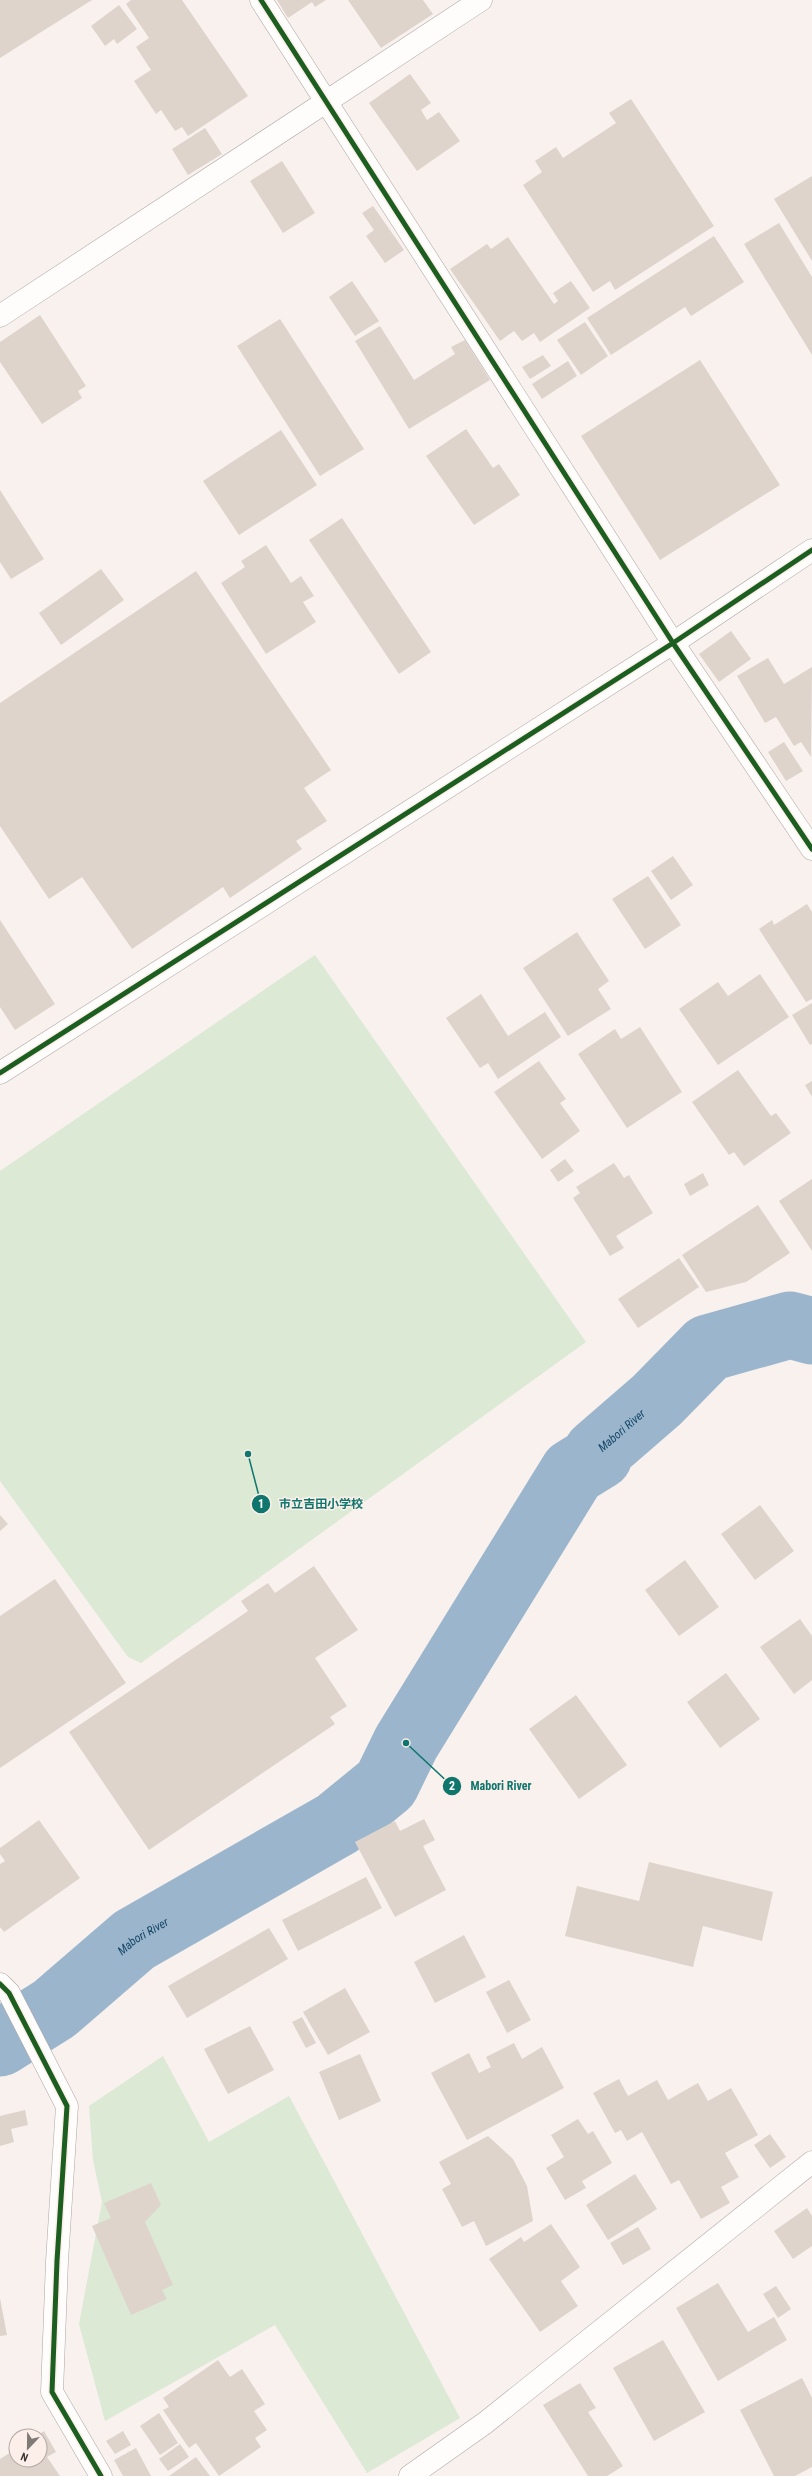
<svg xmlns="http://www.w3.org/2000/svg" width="812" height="2476" font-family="'Roboto Condensed','Noto Sans JP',sans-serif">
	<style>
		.green { fill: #dbe9d5 }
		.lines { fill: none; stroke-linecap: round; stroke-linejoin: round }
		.river { stroke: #9bb6cc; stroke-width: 67 }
		.building { fill: #dfd4cc }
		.street-casing { stroke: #aca6a4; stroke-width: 23 }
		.secondary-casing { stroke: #aca6a4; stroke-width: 23 }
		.street { stroke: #fefdfc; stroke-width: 22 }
		.secondary { stroke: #fefdfc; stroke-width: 22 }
		.cycleway-casing { stroke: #fcefea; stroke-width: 8 }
		.cycleway { stroke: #1b5e20; stroke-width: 5 }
		.labels { text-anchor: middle; stroke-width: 3; stroke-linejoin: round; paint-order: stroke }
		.water-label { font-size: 12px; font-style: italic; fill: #18496a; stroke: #fcefea }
		.leader { fill: none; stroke: #0f766e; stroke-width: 1.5 }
		.callout-dot { fill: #0f766e; stroke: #fcefea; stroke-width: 1.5 }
		.mark-label { font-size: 12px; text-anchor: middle; font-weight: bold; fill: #fff }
		.callout-label { font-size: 12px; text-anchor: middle; font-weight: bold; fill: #0f766e; stroke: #fcefea; stroke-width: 3; stroke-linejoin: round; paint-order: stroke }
	</style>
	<rect width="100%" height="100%" fill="#f8f1ee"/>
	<!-- green -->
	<path class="green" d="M 315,955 L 586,1342 L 141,1663 L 128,1657 L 0,1481 L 0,1171 Z
		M 163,2056 L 209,2142 L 289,2096 L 460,2418 L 367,2473 L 275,2325 L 105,2421 L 79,2324 L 102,2202 L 93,2160 L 89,2106 Z"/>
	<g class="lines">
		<!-- river -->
		<path class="river" id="s1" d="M 0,2043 L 54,2009 L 134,1940 L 337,1824 L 386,1784 L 406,1743 L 573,1472 L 599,1456 L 597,1452 L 657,1400 L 708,1348 L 790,1325 L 812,1331"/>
	</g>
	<!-- building -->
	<path class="building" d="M 0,0 L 92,0 L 0,58 Z
		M 131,0 L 182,0 L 248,96 L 188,136 L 182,127 L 175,131 L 161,110 L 156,114 L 134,81 L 151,70 L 136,47 L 149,38 L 126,4 Z
		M 277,0 L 326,0 L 315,7 L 312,2 L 288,18 Z
		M 348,0 L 423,0 L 433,14 L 381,48 Z
		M 119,5 L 137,29 L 117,44 L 114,39 L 105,46 L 91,26 Z
		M 410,74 L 431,103 L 421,110 L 427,120 L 439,112 L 460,141 L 417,171 L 369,103 Z
		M 631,99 L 714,226 L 615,290 L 610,281 L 593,292 L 523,185 L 542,172 L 535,161 L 556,147 L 563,158 L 616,123 L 609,113 Z
		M 205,128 L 222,154 L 188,175 L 172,149 Z
		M 282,161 L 315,213 L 283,233 L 250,181 Z
		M 812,176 L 812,261 L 774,199 Z
		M 373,206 L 404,250 L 385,263 L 366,236 L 374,230 L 362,213 Z
		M 779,223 L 812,277 L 812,355 L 744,244 Z
		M 714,236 L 744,282 L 691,316 L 685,307 L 611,355 L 587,318 Z
		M 508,237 L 554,304 L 558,301 L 553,293 L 571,281 L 590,308 L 540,342 L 534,333 L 522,341 L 514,331 L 500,341 L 450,269 L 487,244 L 491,249 Z
		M 352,281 L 379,321 L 355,336 L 329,297 Z
		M 40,315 L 86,386 L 78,391 L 82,398 L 42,424 L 0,362 L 0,342 Z
		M 280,319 L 364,449 L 320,476 L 237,346 Z
		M 585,322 L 608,356 L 581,375 L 557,340 Z
		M 380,326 L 414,380 L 455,354 L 451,347 L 465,340 L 490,380 L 409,429 L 355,341 Z
		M 543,355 L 551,366 L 530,379 L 522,367 Z
		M 700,360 L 780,485 L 660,560 L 581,436 Z
		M 568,361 L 577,376 L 542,399 L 532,384 Z
		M 466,429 L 493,468 L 499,464 L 520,495 L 474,525 L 426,456 Z
		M 281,430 L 317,485 L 239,535 L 203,481 Z
		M 0,490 L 44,559 L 11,579 L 0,562 Z
		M 342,518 L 431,652 L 399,674 L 309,540 Z
		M 266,545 L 291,583 L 301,576 L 314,596 L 303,602 L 316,622 L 266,654 L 221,583 L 245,567 L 241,561 Z
		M 101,569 L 124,600 L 61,645 L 39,613 Z
		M 196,571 L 331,770 L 304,788 L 327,821 L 296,841 L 302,849 L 230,898 L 223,887 L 132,949 L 82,877 L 49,899 L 0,826 L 0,703 Z
		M 731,631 L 751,659 L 719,682 L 699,654 Z
		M 768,658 L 784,684 L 812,667 L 811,757 L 801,742 L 794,746 L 776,717 L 765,723 L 737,676 Z
		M 784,742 L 803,771 L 786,781 L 768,752 Z
		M 673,856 L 693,885 L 671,900 L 651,871 Z
		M 648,876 L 681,925 L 645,949 L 612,899 Z
		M 807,904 L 812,912 L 812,999 L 806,1002 L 759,929 L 772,920 L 774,925 Z
		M 0,920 L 55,1004 L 15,1030 L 0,1007 Z
		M 577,932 L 609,981 L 598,989 L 611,1009 L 568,1036 L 523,968 Z
		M 760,974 L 789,1017 L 718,1065 L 679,1009 L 718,982 L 728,996 Z
		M 481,994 L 508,1036 L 545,1012 L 561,1037 L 498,1079 L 488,1063 L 480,1068 L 446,1018 Z
		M 812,1003 L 812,1044 L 810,1045 L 792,1015 Z
		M 640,1027 L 682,1092 L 627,1128 L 578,1054 L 615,1029 L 621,1039 Z
		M 539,1061 L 566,1099 L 560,1103 L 580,1131 L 542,1159 L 494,1092 Z
		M 738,1070 L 771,1116 L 776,1113 L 791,1133 L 744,1166 L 734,1152 L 729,1155 L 692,1102 Z
		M 812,1081 L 812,1097 L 805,1085 Z
		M 565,1159 L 574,1171 L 558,1182 L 550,1170 Z
		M 614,1163 L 624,1178 L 629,1175 L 653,1213 L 616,1236 L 624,1248 L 610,1256 L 573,1198 L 580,1193 L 576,1187 Z
		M 703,1173 L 709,1185 L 690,1196 L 684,1184 Z
		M 812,1179 L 812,1251 L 779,1201 Z
		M 758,1205 L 790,1253 L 746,1282 L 706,1292 L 682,1255 Z
		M 679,1258 L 699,1287 L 638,1328 L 618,1299 Z
		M 760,1505 L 794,1551 L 755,1580 L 721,1534 Z
		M 0,1515 L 8,1524 L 0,1531 Z
		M 685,1560 L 719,1607 L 679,1636 L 645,1590 Z
		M 314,1566 L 358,1630 L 315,1658 L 347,1706 L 330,1717 L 335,1724 L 149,1850 L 69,1732 L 248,1611 L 241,1601 L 268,1583 L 275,1593 Z
		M 55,1579 L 126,1683 L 0,1768 L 0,1616 Z
		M 800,1619 L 812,1636 L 812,1680 L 794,1694 L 760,1647 Z
		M 726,1673 L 760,1719 L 720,1748 L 687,1702 Z
		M 576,1695 L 627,1765 L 579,1799 L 529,1729 Z
		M 424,1819 L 435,1840 L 423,1846 L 446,1890 L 395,1917 L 355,1842 L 395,1821 L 400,1831 Z
		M 39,1820 L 80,1878 L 4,1932 L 0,1927 L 0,1864 L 5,1861 L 0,1854 L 0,1848 Z
		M 649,1862 L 773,1892 L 762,1941 L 703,1926 L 693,1967 L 565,1936 L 577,1886 L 639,1901 Z
		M 366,1877 L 382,1908 L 298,1951 L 282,1920 Z
		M 269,1928 L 288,1959 L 187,2018 L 168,1986 Z
		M 464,1935 L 486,1977 L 435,2003 L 414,1962 Z
		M 509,1980 L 531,2020 L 507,2033 L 486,1992 Z
		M 345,1988 L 370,2032 L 328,2055 L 303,2012 Z
		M 302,2017 L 316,2043 L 306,2048 L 292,2022 Z
		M 250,2026 L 274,2070 L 228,2094 L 204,2049 Z
		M 514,2043 L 522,2059 L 542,2047 L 564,2088 L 467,2140 L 431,2073 L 469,2053 L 479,2073 L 491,2067 L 486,2057 Z
		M 360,2054 L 381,2101 L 339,2120 L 319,2072 Z
		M 619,2079 L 628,2096 L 657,2080 L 668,2100 L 698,2083 L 708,2101 L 731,2088 L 758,2135 L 725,2153 L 739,2177 L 721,2187 L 730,2203 L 701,2219 L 679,2180 L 671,2184 L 642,2132 L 627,2141 L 621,2130 L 615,2133 L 593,2093 Z
		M 25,2110 L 28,2125 L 11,2129 L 14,2142 L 0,2146 L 0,2116 Z
		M 578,2119 L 588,2134 L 593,2131 L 612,2163 L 582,2181 L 586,2188 L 565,2200 L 546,2168 L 564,2157 L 551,2135 Z
		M 770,2134 L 786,2157 L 770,2168 L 754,2145 Z
		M 488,2136 L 513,2159 L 527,2186 L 533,2221 L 486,2246 L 474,2221 L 462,2227 L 442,2189 L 451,2184 L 439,2162 Z
		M 635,2174 L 657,2209 L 608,2240 L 586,2205 Z
		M 151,2183 L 161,2205 L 145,2222 L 173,2285 L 162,2290 L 167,2299 L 131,2315 L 92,2226 L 111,2218 L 104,2203 Z
		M 807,2208 L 812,2216 L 812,2246 L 793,2259 L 774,2231 Z
		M 551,2224 L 580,2267 L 561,2281 L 578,2306 L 540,2332 L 489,2259 L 521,2237 L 524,2242 Z
		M 638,2227 L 651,2249 L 623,2265 L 610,2243 Z
		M 718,2283 L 748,2332 L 774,2317 L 787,2340 L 718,2381 L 676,2308 Z
		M 776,2286 L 791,2309 L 778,2318 L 763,2294 Z
		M 0,2298 L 7,2335 L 0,2336 Z
		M 663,2340 L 705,2412 L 654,2441 L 613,2368 Z
		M 218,2360 L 230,2377 L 242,2369 L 265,2404 L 254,2411 L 267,2430 L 255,2438 L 261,2447 L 219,2476 L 196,2443 L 189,2448 L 163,2410 L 169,2407 L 163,2398 Z
		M 802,2378 L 812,2398 L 812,2467 L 795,2476 L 774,2476 L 740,2410 Z
		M 580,2383 L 596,2408 L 588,2412 L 623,2466 L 607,2476 L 588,2476 L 543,2405 Z
		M 159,2413 L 178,2443 L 160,2455 L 140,2426 Z
		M 44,2431 L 56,2452 L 47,2457 L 60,2476 L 0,2476 L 0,2459 L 16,2449 L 16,2460 L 40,2460 L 40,2436 L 36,2436 Z
		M 123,2431 L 131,2445 L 115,2454 L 106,2441 Z
		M 180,2444 L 189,2457 L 168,2471 L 159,2459 Z
		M 136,2448 L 151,2476 L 123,2476 L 114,2460 Z
		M 196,2457 L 210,2476 L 169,2476 Z"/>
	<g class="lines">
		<defs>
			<path id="street" d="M 261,0 L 673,643 L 812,849
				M 0,316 L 481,0
				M 0,1984 L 9,1993 L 67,2106 L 57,2261 L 52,2392 L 101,2476
				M 410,2476 L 485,2423 L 812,2162"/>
			<path id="secondary" d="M 0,1073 L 673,643 L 812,550"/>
		</defs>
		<!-- street casing -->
		<use href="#street" class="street-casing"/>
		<!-- secondary casing -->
		<use href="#secondary" class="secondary-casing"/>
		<!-- street -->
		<use href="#street" class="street"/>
		<!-- secondary -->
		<use href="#secondary" class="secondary"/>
		<defs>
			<path id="cycleway" d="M 261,0 L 673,643 L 812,849
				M 0,1073 L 673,643 L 812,550
				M 0,1984 L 9,1993 L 67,2106 L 57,2261 L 52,2392 L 101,2476"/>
		</defs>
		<!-- cycleway casing -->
		<use href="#cycleway" class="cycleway-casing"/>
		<!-- cycleway -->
		<use href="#cycleway" class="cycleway"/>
	</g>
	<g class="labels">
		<!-- water labels -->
		<g class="water-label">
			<text dy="4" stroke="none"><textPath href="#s1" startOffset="898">Mabori River</textPath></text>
			<text dy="4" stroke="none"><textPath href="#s1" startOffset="179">Mabori River</textPath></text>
		</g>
	</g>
	<!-- callouts -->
	<path class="leader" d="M248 1454L261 1504M406 1743L452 1786"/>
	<g class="callout-dot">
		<circle cx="248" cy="1454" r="4"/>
		<circle cx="406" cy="1743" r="4"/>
		<circle cx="261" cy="1504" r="10"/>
		<circle cx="452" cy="1786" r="10"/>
	</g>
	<g class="mark-label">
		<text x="261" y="1508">1</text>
		<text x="452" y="1790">2</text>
	</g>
	<g class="callout-label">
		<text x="321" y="1508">市立吉田小学校</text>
		<text x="501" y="1790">Mabori River</text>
	</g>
	<!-- north arrow -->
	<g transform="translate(28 2448) rotate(202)"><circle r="19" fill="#fcefea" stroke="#b0a7a2"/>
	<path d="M0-3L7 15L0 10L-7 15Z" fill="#807a77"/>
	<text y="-6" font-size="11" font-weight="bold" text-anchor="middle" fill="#3f3a37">N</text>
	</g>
</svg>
